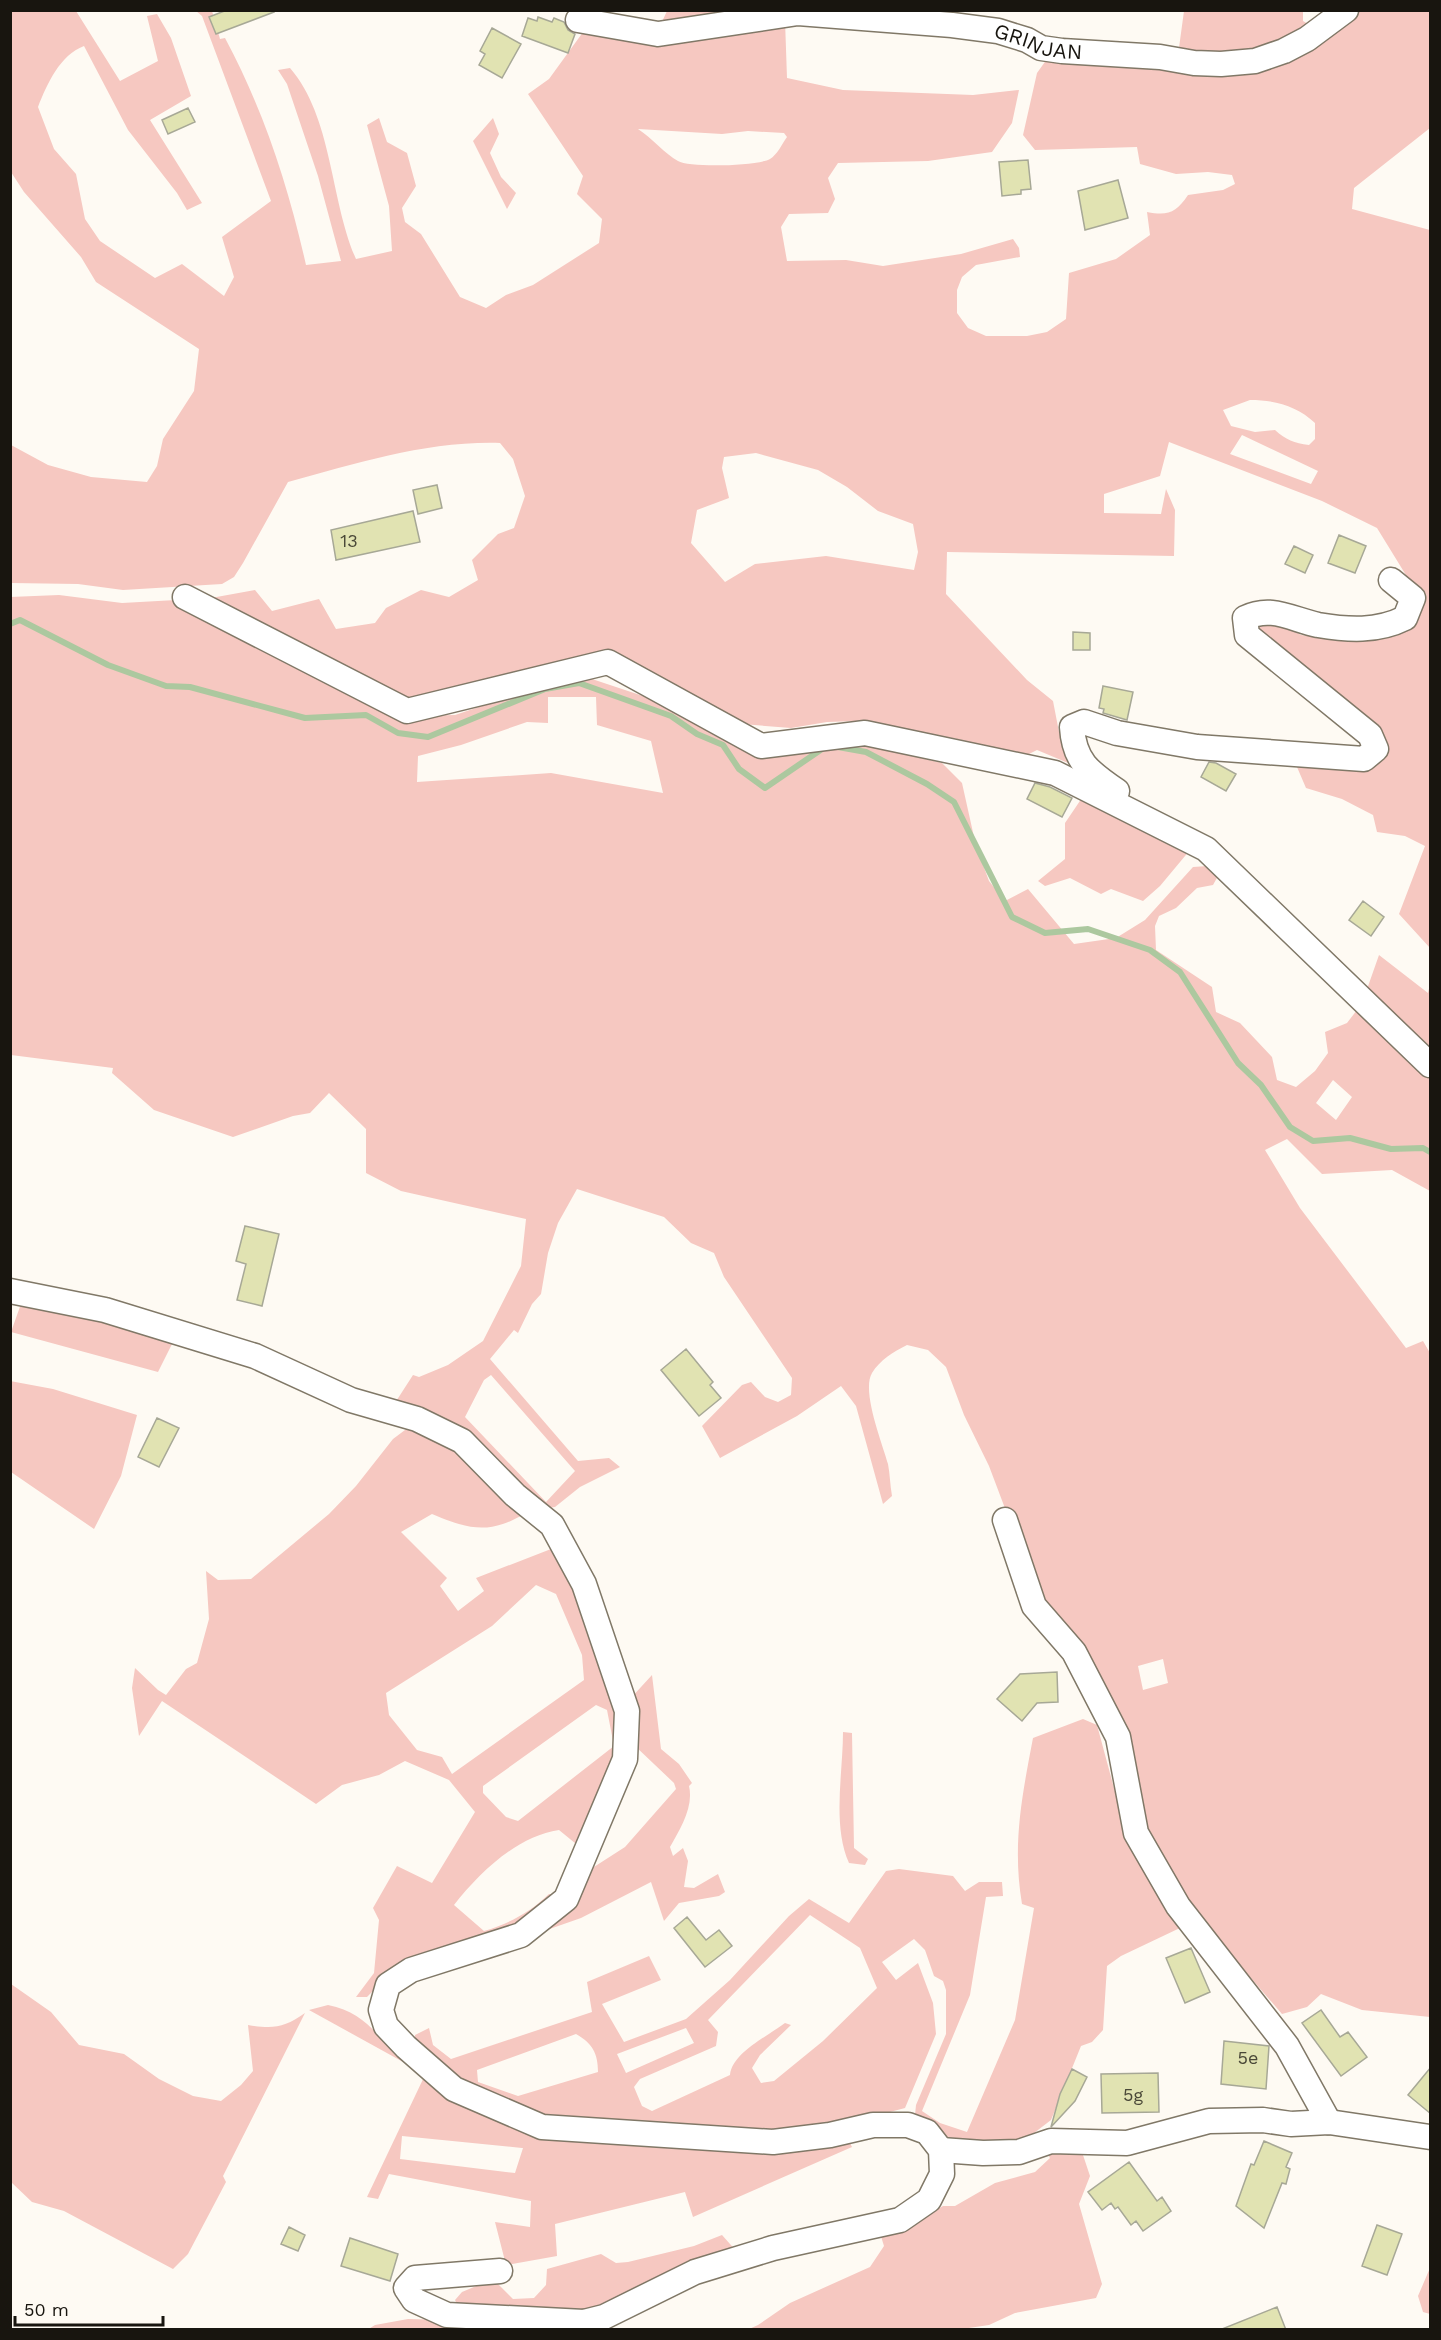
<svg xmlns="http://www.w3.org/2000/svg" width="1441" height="2340" font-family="'Work Sans',sans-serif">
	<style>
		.green { fill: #f6c8c1; fill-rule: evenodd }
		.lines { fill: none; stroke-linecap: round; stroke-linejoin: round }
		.stream { stroke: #acc89f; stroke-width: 6 }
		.building { fill: #e1e3b2; stroke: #a7a896; stroke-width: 1.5 }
		.minor-casing { stroke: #807867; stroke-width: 27 }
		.minor { stroke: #fff; stroke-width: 24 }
		.labels { text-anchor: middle; stroke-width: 4.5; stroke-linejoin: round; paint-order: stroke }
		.number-label { font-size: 18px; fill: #4a4838 }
		.street-label { font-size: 21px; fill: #18150f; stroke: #fefaf3 }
	</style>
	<rect width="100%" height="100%" fill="#fefaf3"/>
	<!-- green -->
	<path class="green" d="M 11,11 L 76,11 L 120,81 L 158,61 L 147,16 L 157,14 L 171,38 L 191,96 L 150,120 L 202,203 L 187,210 L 177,193 L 128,130 L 84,46 C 60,55 47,84 38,107 L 54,149 L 76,174 L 85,219 L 100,241 L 155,278 L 182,264 L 224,296 L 234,277 L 222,237 L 271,201 L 202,16 L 196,11 L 212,11 L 220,39 L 225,38 C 264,111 288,185 306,265 L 341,261 L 318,176 L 287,84 L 278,70 L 290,68 C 333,118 330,200 356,259 L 392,251 L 389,206 L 367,125 L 379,118 L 387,142 L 407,153 L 416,186 L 402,208 L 405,222 L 421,234 L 460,297 L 486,308 L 506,295 L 533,285 L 599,243 L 602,219 L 577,194 L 583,176 L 528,94 L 549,79 L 586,28 L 785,20 L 787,78 L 843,90 L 973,95 L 1019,90 L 1012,123 L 992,152 L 928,161 L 838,163 L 828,178 L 835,199 L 828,213 L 789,214 L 781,227 L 787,261 L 846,260 L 883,266 L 961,254 L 1013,239 L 1019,248 L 1020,257 L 976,265 L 962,277 L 957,290 L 957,313 L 968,328 L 986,336 L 1027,336 L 1047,332 L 1066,319 L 1069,273 L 1116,259 L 1150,235 L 1147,212 C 1168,216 1176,213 1188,195 L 1223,190 L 1235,184 L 1232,175 L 1208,172 L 1176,174 L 1140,164 L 1137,147 L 1035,150 L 1023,135 L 1037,73 L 1047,59 L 1230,75 L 1253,72 L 1359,11 L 1430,11 L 1430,128 L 1354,188 L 1352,209 L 1430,230 L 1430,948 L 1399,914 L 1425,846 L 1405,836 L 1377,832 L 1373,815 L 1342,799 L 1306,788 L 1294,760 L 1381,752 L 1252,630 L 1270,617 L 1301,635 L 1342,640 L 1386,636 L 1417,593 L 1377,528 L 1322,501 L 1169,442 L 1160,476 L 1104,494 L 1104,513 L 1161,514 L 1166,489 L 1175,510 L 1174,556 L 947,552 L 946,594 L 1027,680 L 1053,701 L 1059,732 L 1085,770 L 1037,750 L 1025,756 L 953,738 L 920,735 L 857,721 L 827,722 L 791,728 L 742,724 L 592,664 L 446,702 L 395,701 L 211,598 L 255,590 L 272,611 L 319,599 L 336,629 L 375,623 L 386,608 L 421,590 L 449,597 L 478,580 L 472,560 L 498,534 L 514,528 L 525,496 L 513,459 L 500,443 C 426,441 359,463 288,482 L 243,563 L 234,577 L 222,584 L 123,590 L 78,584 L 11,583 L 11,445 L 48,465 L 91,477 L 147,482 L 157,466 L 163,439 L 194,391 L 199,349 L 96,282 L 81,257 L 24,192 L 11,172 ZM 638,129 L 722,134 L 748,131 L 784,133 L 787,137 C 782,144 777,155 770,159 C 758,166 689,168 678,161 C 665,154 652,138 638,129 ZM 1250,400 C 1275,400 1297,406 1315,423 L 1315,439 L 1309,445 C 1294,443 1286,440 1275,430 L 1255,432 L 1231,426 L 1223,410 ZM 1242,435 L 1318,471 L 1311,484 L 1230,454 ZM 756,453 L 818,470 L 847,487 L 878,511 L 913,524 L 918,552 L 914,570 L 826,556 L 755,564 L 725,582 L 691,543 L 697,510 L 729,498 L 722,468 L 724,457 Z
		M 667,11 L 759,11 L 660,26 Z
		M 1184,11 L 1303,11 L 1303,21 L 1315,28 L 1253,55 L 1178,55 Z
		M 493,118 L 499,134 L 490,153 L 501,177 L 516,193 L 507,209 L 473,141 Z
		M 59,595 L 122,603 L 194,599 L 409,716 L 455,715 L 494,702 L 586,677 L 697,714 L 730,733 L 836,738 L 942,763 L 962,783 L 976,846 L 989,881 L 1005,901 L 1028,889 L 1074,944 L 1116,938 L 1145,920 L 1193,867 L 1208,866 L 1218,876 L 1213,885 L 1197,888 L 1176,908 L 1159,916 L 1155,926 L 1156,950 L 1212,987 L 1216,1012 L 1240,1023 L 1272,1057 L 1277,1080 L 1296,1087 L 1315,1071 L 1328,1053 L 1325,1032 L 1347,1023 L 1360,1006 L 1374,1017 L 1430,1078 L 1430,1191 L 1392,1170 L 1322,1174 L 1287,1139 L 1265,1150 L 1300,1208 L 1406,1348 L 1423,1341 L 1430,1353 L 1430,2017 L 1362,2010 L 1321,1994 L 1307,2007 L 1282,2014 L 1150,1861 L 1111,1725 L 1054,1638 L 989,1466 L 964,1415 L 946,1367 L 928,1350 L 907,1345 C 893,1352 880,1360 872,1373 C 861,1391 883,1445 888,1464 C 890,1474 890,1485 892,1496 L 883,1504 L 856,1406 L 841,1386 L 797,1416 L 720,1458 L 702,1426 L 742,1385 L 751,1382 L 765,1397 L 778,1402 L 791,1395 L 792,1378 L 724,1277 L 714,1253 L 691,1243 L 664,1217 L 577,1189 L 558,1223 L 548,1253 L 541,1294 L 532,1304 L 518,1333 L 514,1330 L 490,1359 L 578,1461 L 609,1458 L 620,1467 L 580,1487 L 555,1507 L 548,1508 L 444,1418 L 393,1406 L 413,1375 L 419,1377 L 448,1365 L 483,1341 L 521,1266 L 526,1219 L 401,1191 L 366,1173 L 366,1129 L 329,1093 L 310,1113 L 293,1116 L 233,1137 L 154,1110 L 112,1073 L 113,1068 L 11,1055 L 10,597 ZM 548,697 L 596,697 L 597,725 L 651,741 L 663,793 L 551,773 L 417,782 L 418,756 L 461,745 L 527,722 L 548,723 ZM 1333,1080 L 1352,1097 L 1336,1120 L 1316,1103 ZM 491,1375 L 575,1471 L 546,1502 L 465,1417 L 484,1380 ZM 1163,1659 L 1168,1683 L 1143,1690 L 1138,1666 Z
		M 1088,789 L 1190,850 L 1160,886 L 1143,901 L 1111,889 L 1101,894 L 1070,878 L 1045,886 L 1038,881 L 1065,859 L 1065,823 Z
		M 1379,955 L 1428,993 L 1430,984 L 1430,1060 L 1366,992 Z
		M 22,1301 L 174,1340 L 158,1372 L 11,1332 Z
		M 10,1381 L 53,1389 L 137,1415 L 121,1476 L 94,1529 L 11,1472 Z
		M 413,1424 L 452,1444 L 524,1514 C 489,1535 468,1529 432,1514 L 401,1532 L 447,1578 L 440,1586 L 458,1611 L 484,1591 L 476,1578 L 551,1549 L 580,1591 L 622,1734 L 581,1848 L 559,1830 C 517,1836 479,1873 454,1905 L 484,1931 C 510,1923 529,1913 549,1894 L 560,1895 L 531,1922 L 398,1965 L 367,1997 L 356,1997 L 374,1973 L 379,1920 L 373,1908 L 397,1866 L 432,1883 L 475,1812 L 449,1780 L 405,1761 L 379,1775 L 342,1785 L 316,1804 L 162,1701 L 139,1736 L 132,1688 L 135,1668 L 158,1690 L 166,1695 L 186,1669 L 197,1663 L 209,1619 L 206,1571 L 218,1580 L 251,1579 L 329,1514 L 356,1486 L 393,1439 ZM 536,1585 L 556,1594 L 582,1655 L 584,1680 L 452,1774 L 442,1757 L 417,1750 L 389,1715 L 386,1693 L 492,1626 ZM 596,1705 L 607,1710 L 614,1746 L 518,1821 L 506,1817 L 483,1793 L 483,1786 Z
		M 652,1675 L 661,1749 L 679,1764 L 692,1783 L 689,1786 C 694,1807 680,1829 670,1847 L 673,1856 L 683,1848 L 688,1861 L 684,1887 L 694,1888 L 718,1874 L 725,1892 L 719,1896 L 679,1903 L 664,1921 L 651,1882 L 581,1918 L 541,1932 L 583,1874 L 625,1847 L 676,1789 L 674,1783 L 634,1745 L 630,1699 Z
		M 1083,1719 L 1097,1725 L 1128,1840 C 1142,1872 1161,1899 1182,1927 L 1121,1956 L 1107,1966 L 1103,2030 L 1092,2042 L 1081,2046 L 1051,2120 L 1021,2143 L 956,2141 L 935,2130 L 915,2115 L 916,2105 L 946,2034 L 946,1990 L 943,1981 L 934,1976 L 925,1950 L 914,1939 L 882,1962 L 896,1980 L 918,1963 L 933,2003 L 936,2034 L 905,2108 L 852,2122 L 778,2131 L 526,2113 L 474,2091 L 415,2042 L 415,2035 L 429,2028 L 433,2045 L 451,2059 L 592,2012 L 587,1982 L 649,1956 L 661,1980 L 602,2004 L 624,2042 L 686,2019 L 730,1980 L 789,1916 L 809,1899 L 849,1923 L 886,1871 L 899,1869 L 953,1876 L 965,1891 L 979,1882 L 1002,1882 L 1003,1896 L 986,1897 L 970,1995 L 922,2111 L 940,2123 L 967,2132 L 1015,2020 L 1034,1908 L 1022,1904 C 1012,1845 1022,1796 1033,1738 ZM 810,1915 L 860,1948 L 877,1988 L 823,2041 L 774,2081 L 761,2083 L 752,2068 L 760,2055 L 791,2025 L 785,2023 C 768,2036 732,2053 730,2075 L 652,2111 L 642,2106 L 634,2087 L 640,2079 L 716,2046 L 718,2032 L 708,2020 ZM 686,2028 L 694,2043 L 626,2073 L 617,2054 ZM 576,2034 C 592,2043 598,2053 598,2072 L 518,2096 L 478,2082 L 477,2070 Z
		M 843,1732 L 852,1733 L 854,1848 L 868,1859 L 865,1865 L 849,1863 C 832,1825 843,1773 843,1732 Z
		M 11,1984 L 51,2012 L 79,2045 L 124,2054 L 159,2079 L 193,2096 L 221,2101 L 241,2085 L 253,2071 L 248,2025 C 273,2029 284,2028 305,2013 L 223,2176 L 226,2182 L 188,2254 L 173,2269 L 64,2211 L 32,2202 L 11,2182 Z
		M 328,2005 C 366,2012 378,2038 405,2063 L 309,2010 Z
		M 425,2075 L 530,2132 L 849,2141 L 852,2147 L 693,2217 L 685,2192 L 555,2224 L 557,2256 L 506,2265 L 495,2222 L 530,2227 L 531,2201 L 389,2174 L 378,2199 L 367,2197 ZM 402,2136 L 522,2148 L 523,2148 L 515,2173 L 400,2159 Z
		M 1045,2150 L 1082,2152 L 1090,2176 L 1079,2204 L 1102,2284 L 1096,2298 L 1015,2313 L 989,2325 L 962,2329 L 747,2330 L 758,2325 L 790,2303 L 870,2267 L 884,2246 L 879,2230 L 929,2214 L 943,2206 L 955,2206 L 995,2183 L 1035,2172 L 1050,2158 Z
		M 722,2235 L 738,2253 L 608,2311 L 460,2310 L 455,2300 L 462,2292 L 493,2279 L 513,2299 L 534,2298 L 546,2285 L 547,2269 L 601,2254 L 616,2263 L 628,2262 L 694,2246 Z
		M 1430,2268 L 1430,2314 L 1423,2312 L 1418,2296 Z
		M 408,2319 L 480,2321 L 552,2330 L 367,2330 L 375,2325 Z"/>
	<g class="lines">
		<!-- stream -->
		<path class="stream" d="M 10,624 L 20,620 L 108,665 L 166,686 L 190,687 L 305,718 L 366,715 L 398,733 L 428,737 L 545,689 L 579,683 L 671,716 L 697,734 L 723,745 L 739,769 L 765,788 L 822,749
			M 838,747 L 866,752 L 927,784 L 954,802 L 1012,917 L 1045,933 L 1088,929 L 1150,950 L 1180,972 L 1238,1063 L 1261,1085 L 1290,1127 L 1313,1141 L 1350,1138 L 1391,1149 L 1423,1148 L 1430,1152"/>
	</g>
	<!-- building -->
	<path class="building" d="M 227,10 L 273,10 L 274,12 L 216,34 L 209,17 Z
		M 538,17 L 552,22 L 554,18 L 564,22 L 568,30 L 575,34 L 568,53 L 522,36 L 528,18 L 537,21 Z
		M 492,28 L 521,44 L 502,78 L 479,65 L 485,54 L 480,51 Z
		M 188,108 L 195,122 L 168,134 L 162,120 Z
		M 1028,160 L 1031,189 L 1021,190 L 1021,194 L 1002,196 L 999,162 Z
		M 1118,180 L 1128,218 L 1085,230 L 1078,191 Z
		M 437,485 L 442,508 L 418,514 L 413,490 Z
		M 413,511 L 420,542 L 336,560 L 331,530 Z
		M 1339,535 L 1366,546 L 1355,573 L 1328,563 Z
		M 1294,546 L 1313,555 L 1305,573 L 1285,564 Z
		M 1073,632 L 1090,633 L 1090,650 L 1073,650 Z
		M 1103,686 L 1133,692 L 1127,720 L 1103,713 L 1104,709 L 1099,708 Z
		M 1209,762 L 1216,763 L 1236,774 L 1226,791 L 1201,777 Z
		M 1035,783 L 1050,787 L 1072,798 L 1062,817 L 1027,799 Z
		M 1363,901 L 1384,917 L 1371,936 L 1349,920 Z
		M 245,1226 L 279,1234 L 262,1306 L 237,1300 L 246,1264 L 236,1261 Z
		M 686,1349 L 713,1382 L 710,1385 L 721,1398 L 699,1416 L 661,1370 Z
		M 157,1418 L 179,1428 L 159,1467 L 138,1457 Z
		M 1057,1672 L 1058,1702 L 1037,1703 L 1022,1721 L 997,1699 L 1020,1674 Z
		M 687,1917 L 706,1940 L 719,1930 L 732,1946 L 705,1967 L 674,1928 Z
		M 1191,1948 L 1210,1992 L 1185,2003 L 1166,1958 Z
		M 1321,2010 L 1340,2037 L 1348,2032 L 1367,2057 L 1341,2076 L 1302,2023 Z
		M 1224,2041 L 1269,2046 L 1266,2089 L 1221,2084 Z
		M 1431,2067 L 1431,2114 L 1408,2095 Z
		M 1072,2069 L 1087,2077 L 1075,2101 L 1051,2127 L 1060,2094 Z
		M 1158,2073 L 1159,2112 L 1102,2113 L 1101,2074 Z
		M 1264,2141 L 1292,2153 L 1286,2167 L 1290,2169 L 1286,2184 L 1282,2183 L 1264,2228 L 1236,2206 L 1251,2164 L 1254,2165 Z
		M 1129,2162 L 1157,2201 L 1162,2197 L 1171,2211 L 1143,2231 L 1136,2221 L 1131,2225 L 1118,2207 L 1115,2209 L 1111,2203 L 1102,2210 L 1088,2192 Z
		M 1377,2225 L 1402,2234 L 1387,2275 L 1362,2266 Z
		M 289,2227 L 305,2235 L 298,2251 L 281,2244 Z
		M 350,2238 L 398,2254 L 390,2281 L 341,2266 Z
		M 1277,2307 L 1286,2330 L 1223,2330 L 1222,2329 Z"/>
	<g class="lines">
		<defs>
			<g id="minor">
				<path id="s1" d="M 578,20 L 658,34 L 798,13 L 952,25 L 998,31 L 1027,40 L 1041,48 L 1062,51 L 1160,57 L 1194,63 L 1221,64 L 1255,61 L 1284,51 L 1307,39 L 1346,10"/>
				<path d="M 185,597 L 407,711 L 608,662 L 761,746 L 865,733 L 1055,773 L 1206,849 L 1430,1065"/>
				<path d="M 1117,791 C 1089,772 1074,761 1072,727 L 1084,722 L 1117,733 L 1197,747 L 1364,759 L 1376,749 L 1370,735 L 1247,635 L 1245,618 C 1271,605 1291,619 1318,625 C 1348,630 1377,632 1405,618 L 1413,598 L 1391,580"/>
				<path d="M 10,1291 L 105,1310 L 255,1356 L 351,1400 L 417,1419 L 462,1441 L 515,1495 L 552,1525 L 584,1584 L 627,1711 L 625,1759 L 566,1899 L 521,1935 L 411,1970 L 388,1985 L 381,2010 L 386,2026 L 406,2047 L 454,2089 L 542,2127 L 773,2142 L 830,2135 L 873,2125 L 908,2125 L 927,2132 L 941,2150 L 942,2174 L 929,2200 L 900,2220 L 773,2248 L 695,2272 L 604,2317 L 584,2322"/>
				<path d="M 1005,1520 L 1034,1606 L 1074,1652 L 1118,1737 L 1136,1833 L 1178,1906 L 1287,2046 L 1329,2122"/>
				<path d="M 941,2150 L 983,2153 L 1019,2152 L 1051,2141 L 1127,2143 L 1209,2121 L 1263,2120 L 1291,2124 L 1329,2122 L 1430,2137"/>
				<path d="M 500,2271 L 415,2278 L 406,2288 L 414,2300 L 447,2315 L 584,2322 L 567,2330"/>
			</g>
		</defs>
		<!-- minor casing -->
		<use href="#minor" class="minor-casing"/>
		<!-- minor -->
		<use href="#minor" class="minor"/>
	</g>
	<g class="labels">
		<!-- number labels -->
		<g class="number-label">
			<text x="349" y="547">13</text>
			<text x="1248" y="2064">5e</text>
			<text x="1133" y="2101">5g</text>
		</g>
		<!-- street labels -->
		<g class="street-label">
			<text dy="7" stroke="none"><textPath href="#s1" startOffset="466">GRINJAN</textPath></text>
		</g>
	</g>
	<!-- border -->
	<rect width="1441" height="2340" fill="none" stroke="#18150f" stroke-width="24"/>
	<!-- scale -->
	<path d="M15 2316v9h148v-9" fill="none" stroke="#18150f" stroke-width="3"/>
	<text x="24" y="2316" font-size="18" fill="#18150f" stroke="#fefaf3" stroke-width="4.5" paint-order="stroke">50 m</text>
</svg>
